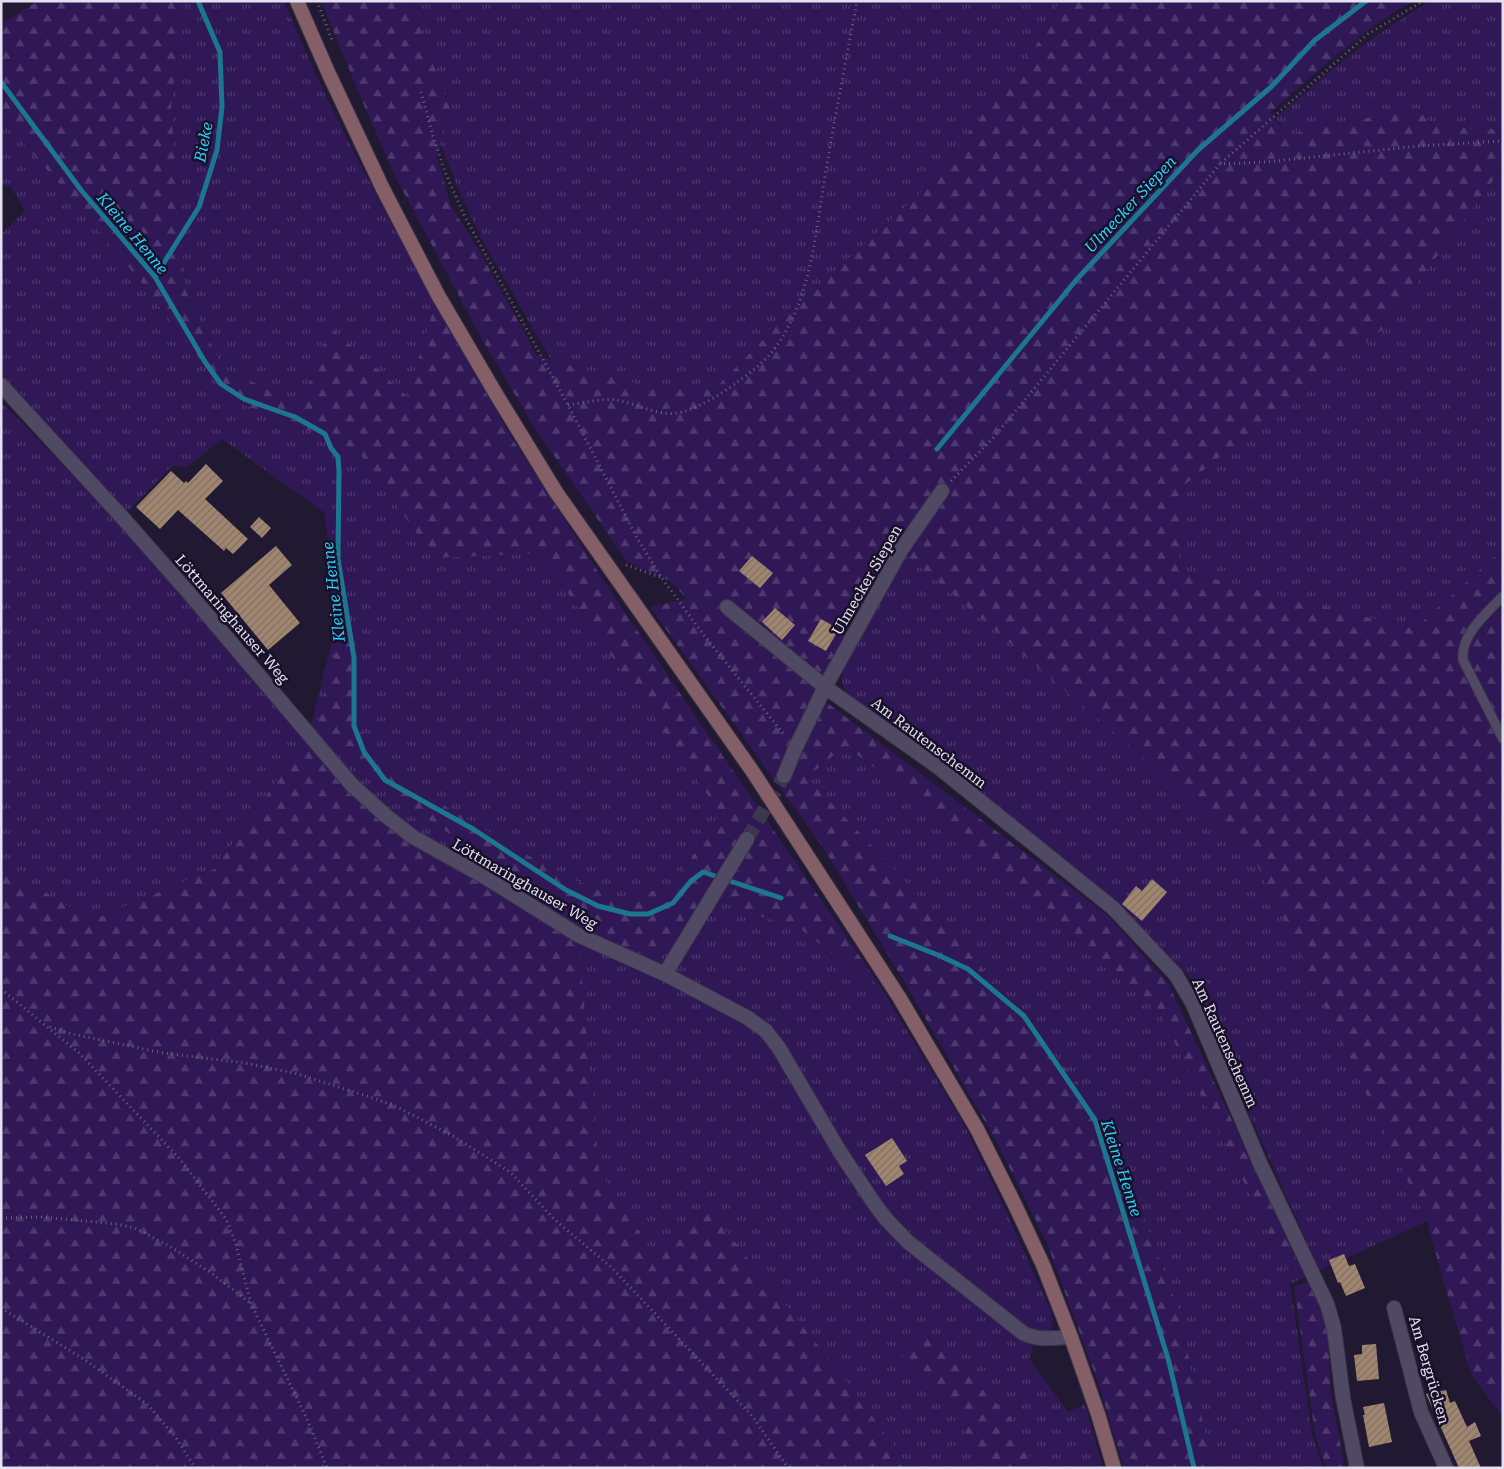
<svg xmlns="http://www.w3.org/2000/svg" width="1504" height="1469" font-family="'Roboto Serif',serif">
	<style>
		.grass { fill: url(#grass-tufts) }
		.forest { fill: url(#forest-firs) }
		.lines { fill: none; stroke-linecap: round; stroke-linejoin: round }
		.stream { stroke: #1c7690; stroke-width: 5 }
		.building { fill: url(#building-hatch) }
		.minor-tunnel { stroke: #3d374e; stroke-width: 14; stroke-dasharray: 14 7; stroke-linecap: butt }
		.service-casing { stroke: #3b3448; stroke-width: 11 }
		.minor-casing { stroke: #3b3448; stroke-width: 16 }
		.secondary-casing { stroke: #3b3448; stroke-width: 16 }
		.path { stroke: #6a6479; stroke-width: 3; stroke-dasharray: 1 4; stroke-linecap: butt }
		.service { stroke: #504964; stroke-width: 9 }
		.minor { stroke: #504964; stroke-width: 14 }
		.secondary { stroke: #845f68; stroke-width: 14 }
		.labels { text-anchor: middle; stroke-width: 5; stroke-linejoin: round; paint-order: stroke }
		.street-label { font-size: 15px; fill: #e4e0f0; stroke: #171027 }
		.water-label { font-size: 16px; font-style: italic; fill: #28d2ff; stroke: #171027 }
	</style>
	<defs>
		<pattern id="grass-tufts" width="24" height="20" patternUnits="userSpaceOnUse" patternTransform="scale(1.25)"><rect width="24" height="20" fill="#301856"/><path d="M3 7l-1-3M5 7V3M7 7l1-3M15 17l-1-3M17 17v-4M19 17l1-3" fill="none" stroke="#4e396f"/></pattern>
		<pattern id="forest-firs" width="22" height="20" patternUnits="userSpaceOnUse" patternTransform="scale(1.25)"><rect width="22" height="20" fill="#301856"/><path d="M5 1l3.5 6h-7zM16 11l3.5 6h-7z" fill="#4e396f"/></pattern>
		<pattern id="building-hatch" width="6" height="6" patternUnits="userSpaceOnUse" patternTransform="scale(1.25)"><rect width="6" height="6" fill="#a08670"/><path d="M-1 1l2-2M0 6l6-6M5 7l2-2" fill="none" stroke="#806f62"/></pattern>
	</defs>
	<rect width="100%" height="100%" fill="#201931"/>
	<!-- grass -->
	<path class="grass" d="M 184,1 L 284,1 C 326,106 382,205 435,304 L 407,397 L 330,328 L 302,404 L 223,369 L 185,289 L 171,107 Z
		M 410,1 L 1059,1 L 1045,35 L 923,191 L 798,304 L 720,385 L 645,386 L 551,360 L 480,236 L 456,183 L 440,143 L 450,109 Z
		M 1430,1 L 1503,1 L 1503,129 L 1435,127 L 1416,108 L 1288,135 L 1276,118 L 1341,62 L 1379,34 Z
		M 1,118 L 57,181 L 141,282 L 230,399 L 359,451 L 434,558 L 540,553 L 721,814 L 673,885 L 624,899 L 563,876 L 398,778 L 357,727 L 358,656 L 340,631 L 318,724 L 403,802 L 673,946 L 704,895 L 759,916 L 798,927 L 838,958 L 880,986 L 963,1123 L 997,1192 L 1050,1309 L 1053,1321 L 1051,1329 L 1046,1332 L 1038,1331 L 1029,1359 L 1068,1412 L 1085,1404 L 1103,1468 L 1035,1468 L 1011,1418 L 902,1357 L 949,1402 L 987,1468 L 910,1468 L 841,1374 L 709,1210 L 656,1257 L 599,1171 L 578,935 L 440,853 L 309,735 L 215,869 L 92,920 L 1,867 L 1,402 L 188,592 L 309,733 L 335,629 L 325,513 L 222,439 L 187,467 L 172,466 L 122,517 L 1,378 L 1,234 L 25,211 L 11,187 L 1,184 Z
		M 1503,167 L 1503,549 L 1414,629 L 1178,571 L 1182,487 L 1383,329 Z
		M 907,555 L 1249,848 L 1427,1221 L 1290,1284 L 1312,1434 L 1323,1468 L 1212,1468 L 1178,1309 L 1107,1118 L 944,923 L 807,778 L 844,746 L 919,801 L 1158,1009 L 1288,1271 L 1310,1249 L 1240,1093 L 1197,984 L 1129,918 L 846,694 L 842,680 L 843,665 Z"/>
	<!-- forest -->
	<path class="forest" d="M 38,1 L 184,1 L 171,107 L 185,289 L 223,369 L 302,404 L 330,327 L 407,396 L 435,304 L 511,437 L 619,604 L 880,986 L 838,958 L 798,927 L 759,916 L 704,895 L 673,946 L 646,959 L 577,921 L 403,802 L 317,724 L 340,630 L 358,656 L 357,727 L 398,778 L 563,876 L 624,899 L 673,885 L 721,814 L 540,553 L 434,558 L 359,451 L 230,399 L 141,282 L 57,181 L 1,118 L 1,24 Z
		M 321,1 L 410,1 L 450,109 L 437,157 L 451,206 L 480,252 L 537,356 L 645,386 L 720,384 L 798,304 L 923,191 L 1044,35 L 1059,1 L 1412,1 L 1373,26 L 1322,67 L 1270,113 L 1288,135 L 1416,108 L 1435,127 L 1503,129 L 1503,167 L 1383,329 L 1182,487 L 1178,570 L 1414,629 L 1503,549 L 1503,1417 L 1472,1376 L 1439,1266 L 1427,1221 L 1249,848 L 907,555 L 901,550 L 897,543 L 813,692 L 1107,915 L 1168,983 L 1298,1262 L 1288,1271 L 1158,1009 L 919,801 L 845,746 L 807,777 L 944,923 L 1107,1118 L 1178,1309 L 1213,1468 L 1124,1468 L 1099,1385 L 1046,1241 L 995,1139 L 902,978 L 824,849 L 650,607 L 687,599 L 670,581 L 627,562 L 533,425 L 483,341 L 396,178 L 361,98 Z
		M 309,734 L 440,853 L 578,935 L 599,1171 L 656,1257 L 709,1210 L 841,1374 L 910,1468 L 1,1468 L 1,867 L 92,920 L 215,869 Z
		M 1310,1282 L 1321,1304 L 1327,1323 L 1331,1395 L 1345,1468 L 1326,1468 L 1315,1434 L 1294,1286 Z
		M 922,1328 L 1011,1418 L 1035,1468 L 987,1468 L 949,1402 L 902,1357 Z"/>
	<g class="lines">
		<!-- stream -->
		<path class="stream" d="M 1,82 L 81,190 L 155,277 L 205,362 L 221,384 L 244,399 L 295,417 L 325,434 L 331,448 L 338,457 L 339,471 L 338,559 L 354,658 L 354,726 L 364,752 L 385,780 L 473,829 L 566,890 L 598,906 L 630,914 L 648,914 L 673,903 L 691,881 L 703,872 L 781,898
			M 155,277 L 199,207 L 217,150 L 222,107 L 220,52 L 198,1
			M 937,449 L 1077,279 L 1198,150 L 1271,87 L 1315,40 L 1366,1
			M 890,936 L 938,955 L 968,969 L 1024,1016 L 1095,1120 L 1169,1362 L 1194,1468"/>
	</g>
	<!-- building -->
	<path class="building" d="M 206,464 L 223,481 L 205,499 L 248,539 L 233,554 L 226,548 L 224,551 L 178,510 L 160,529 L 136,507 L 171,471 L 184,483 L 186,481 L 188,483 Z
		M 259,517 L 271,528 L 262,538 L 250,527 Z
		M 276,546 L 292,565 L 269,585 L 300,623 L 268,650 L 221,593 Z
		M 752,556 L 773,573 L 760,588 L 739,571 Z
		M 775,608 L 795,625 L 782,640 L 762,622 Z
		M 821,619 L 839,629 L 826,651 L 808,641 Z
		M 1152,879 L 1167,892 L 1142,921 L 1122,904 L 1136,886 L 1142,891 Z
		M 892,1138 L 907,1161 L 899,1166 L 904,1174 L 886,1186 L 865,1155 Z
		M 1344,1254 L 1349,1266 L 1355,1264 L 1365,1288 L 1346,1296 L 1340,1282 L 1338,1283 L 1329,1260 Z
		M 1376,1344 L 1379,1379 L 1357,1381 L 1354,1355 L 1362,1354 L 1362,1345 Z
		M 1446,1390 L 1450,1403 L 1455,1401 L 1467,1427 L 1475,1422 L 1481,1436 L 1469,1441 L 1481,1468 L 1459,1468 L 1426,1394 Z
		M 1384,1403 L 1392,1442 L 1369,1447 L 1363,1415 L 1365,1415 L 1363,1407 Z"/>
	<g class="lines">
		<!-- minor-tunnel -->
		<path class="minor-tunnel" d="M 747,839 L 784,776"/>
		<defs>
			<path id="service" d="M 1503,596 C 1487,613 1460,635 1463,660 L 1503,739"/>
			<path id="minor" d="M 1,385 L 122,517 L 188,592 L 352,785 L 385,815 L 413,837 L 485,877 L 578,935 L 665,974 L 748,1018 L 766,1031 L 779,1048 L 840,1152 L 876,1206 L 886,1219 L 908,1242 L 1023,1333 C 1039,1341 1053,1338 1071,1337
				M 727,607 L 825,687 L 901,550 L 942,491
				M 784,776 L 795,749 L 825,687 L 938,767 L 1113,908 L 1176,975 L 1193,1004 L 1260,1163 L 1327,1304 L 1334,1328 L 1343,1398 L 1357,1468
				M 665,974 L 747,839
				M 1394,1308 L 1421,1412 L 1446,1468"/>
			<path id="secondary" d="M 297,1 L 328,72 L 383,189 L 438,295 L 496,394 L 556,492 L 753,772 L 899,997 L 977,1129 L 1015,1205 L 1043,1265 L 1071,1337 L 1098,1414 L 1114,1468"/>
		</defs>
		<!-- service casing -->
		<use href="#service" class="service-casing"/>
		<!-- minor casing -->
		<use href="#minor" class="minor-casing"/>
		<!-- secondary casing -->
		<use href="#secondary" class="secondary-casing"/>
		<!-- path -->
		<path class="path" d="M 317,1 L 332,40
			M 421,92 L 433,136 L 445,172 L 465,217 L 568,405 L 636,536 L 661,577 L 703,634 L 785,736
			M 1221,163 L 1368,34 L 1423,1
			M 568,405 C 584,403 601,398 617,400 C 639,404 660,418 683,412 C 702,406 723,393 739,381 C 752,371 765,362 775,348 C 813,297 816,225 827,165 C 836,110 847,56 857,1
			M 951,481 L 995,436 L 1220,164 L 1266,162 L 1419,146 L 1503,141
			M 626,565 L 660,577
			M 1,989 L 79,1053 L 179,1158 L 226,1219 L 235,1241 L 251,1304 L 308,1421 L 327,1468
			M 50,1027 L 72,1034 L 163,1053 L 245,1063 L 298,1074 L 376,1099 L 397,1107 L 453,1136 L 510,1172 L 555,1220 L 611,1267 L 753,1417 L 788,1468
			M 1,1218 L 42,1217 L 117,1224 L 135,1228 L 169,1246 L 210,1272 L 250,1303
			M 1,1308 L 82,1358 L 147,1404 L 177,1439 L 195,1468"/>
		<!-- service -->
		<use href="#service" class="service"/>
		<!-- minor -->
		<use href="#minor" class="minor"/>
		<!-- secondary -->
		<use href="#secondary" class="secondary"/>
	</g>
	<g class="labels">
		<!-- street labels -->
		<g class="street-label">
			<text transform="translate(867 580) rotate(-60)" y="5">Ulmecker Siepen</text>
			<text transform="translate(232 619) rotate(49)" y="5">Löttmaringhauser Weg</text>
			<text transform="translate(929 743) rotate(37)" y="5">Am Rautenschemm</text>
			<text transform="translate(525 884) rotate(30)" y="5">Löttmaringhauser Weg</text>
			<text transform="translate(1225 1043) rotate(66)" y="5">Am Rautenschemm</text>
			<text transform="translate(1429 1370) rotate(74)" y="5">Am Bergrücken</text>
		</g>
		<!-- water labels -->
		<g class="water-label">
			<text transform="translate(203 142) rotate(-79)" y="6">Bieke</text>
			<text transform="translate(1130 204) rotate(-47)" y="6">Ulmecker Siepen</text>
			<text transform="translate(133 233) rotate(50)" y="6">Kleine Henne</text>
			<text transform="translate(333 592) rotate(-97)" y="6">Kleine Henne</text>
			<text transform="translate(1122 1168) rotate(72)" y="6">Kleine Henne</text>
		</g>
	</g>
	<!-- border -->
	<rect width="1504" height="1469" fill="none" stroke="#e4e0f0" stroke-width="5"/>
</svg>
